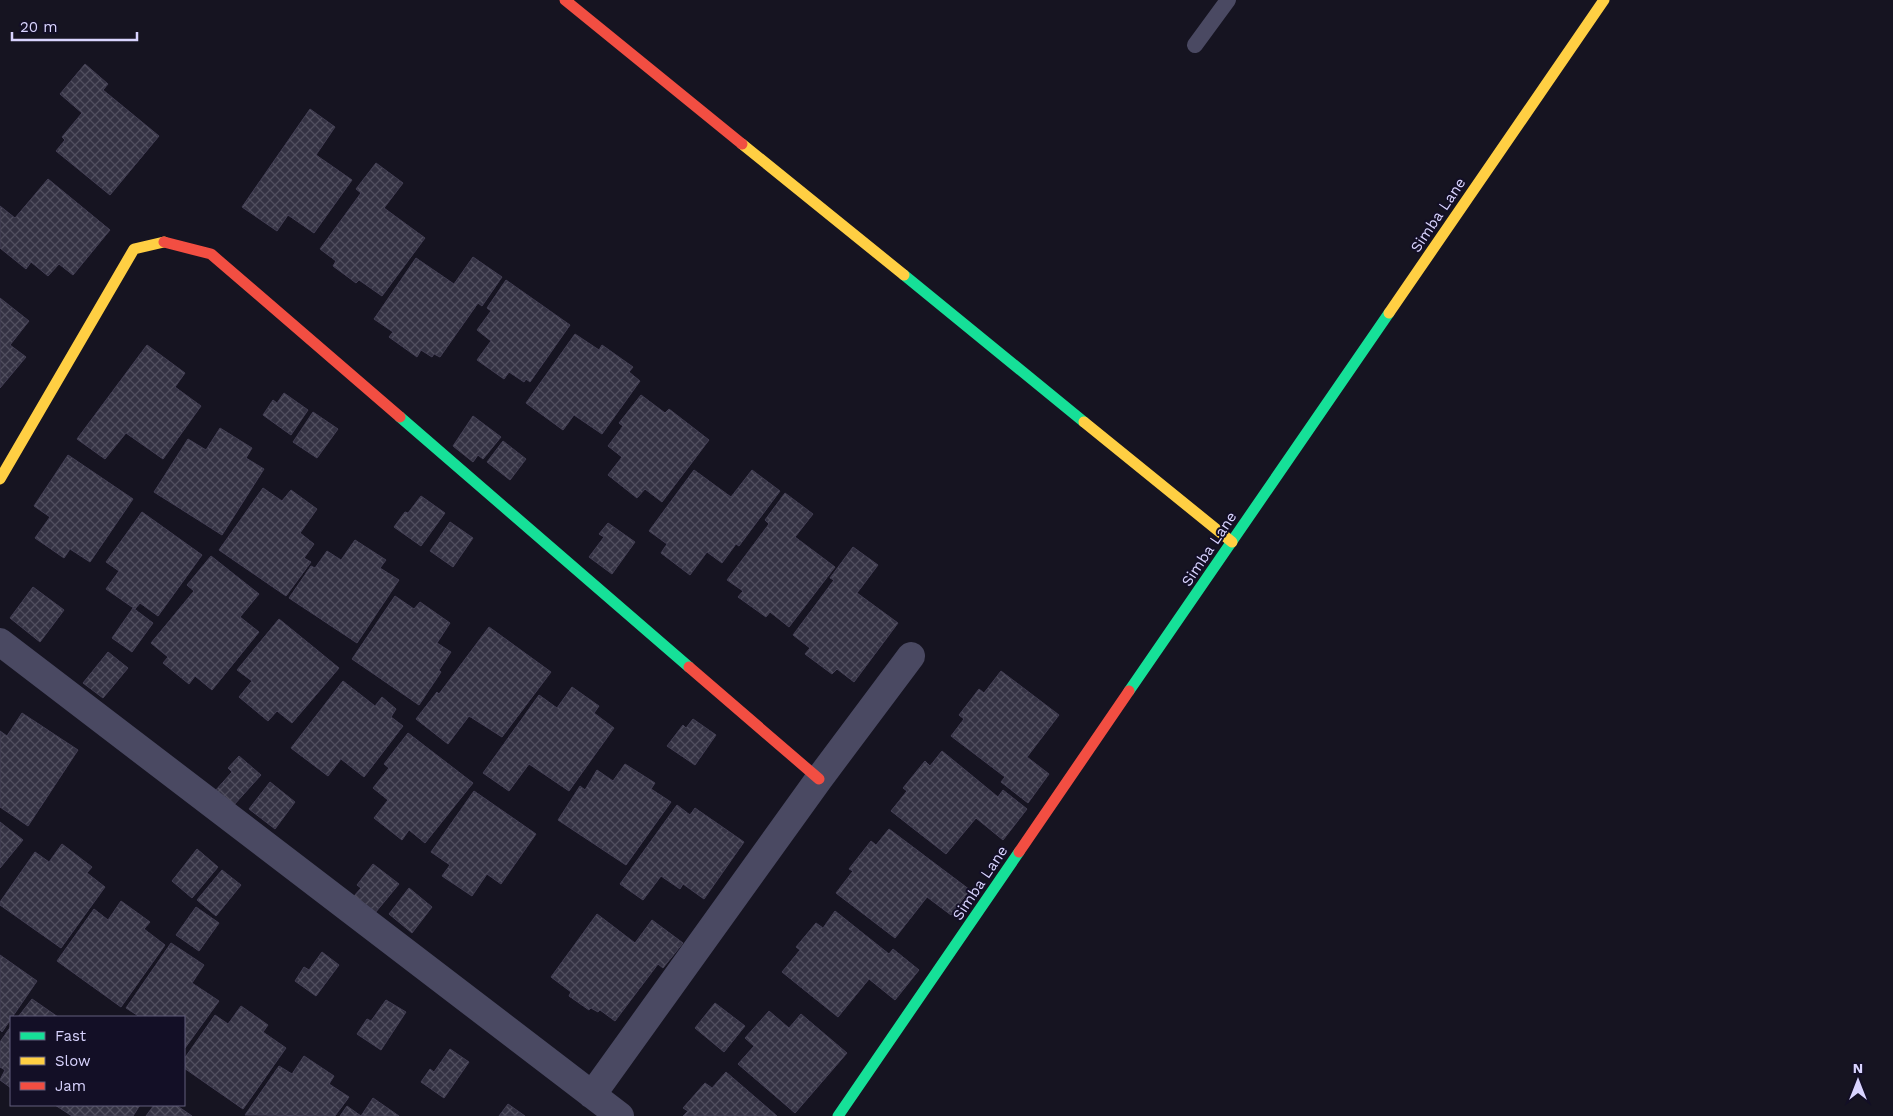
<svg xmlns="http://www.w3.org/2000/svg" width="1893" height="1116" font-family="'Work Sans',sans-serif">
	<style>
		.building { fill: url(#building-cross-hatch); stroke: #433f54 }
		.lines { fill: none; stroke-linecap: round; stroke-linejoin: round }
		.lane { stroke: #4a4962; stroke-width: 16 }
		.street { stroke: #4a4962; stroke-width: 28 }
		.fast { stroke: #16e098; stroke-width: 11 }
		.slow { stroke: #ffcf43; stroke-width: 11 }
		.jam { stroke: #f24e42; stroke-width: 11 }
		.labels { text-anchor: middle; stroke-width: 4; stroke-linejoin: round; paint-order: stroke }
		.street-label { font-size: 15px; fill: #d9d4ff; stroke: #130f26 }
	</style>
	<defs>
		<pattern id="building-cross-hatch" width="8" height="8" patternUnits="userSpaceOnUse" patternTransform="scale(1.25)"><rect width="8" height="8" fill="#343243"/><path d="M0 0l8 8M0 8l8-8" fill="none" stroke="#514f5f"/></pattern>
	</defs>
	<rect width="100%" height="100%" fill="#161421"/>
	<!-- building -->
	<path class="building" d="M 85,64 L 108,84 L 103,90 L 159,136 L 110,195 L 56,151 L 65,140 L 62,137 L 82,113 L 60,94 Z
		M 310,109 L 335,127 L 316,155 L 352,180 L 314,233 L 288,215 L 277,231 L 242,207 Z
		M 376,163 L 403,183 L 384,208 L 425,238 L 382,296 L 359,280 L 356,283 L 333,266 L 336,261 L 320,249 L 361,193 L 356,189 Z
		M 48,179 L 110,230 L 73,275 L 59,264 L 48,276 L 31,262 L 26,269 L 0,248 L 0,206 L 15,218 Z
		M 473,257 L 502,277 L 482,306 L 478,303 L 440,357 L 434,354 L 432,357 L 421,350 L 417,357 L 389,337 L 393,332 L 374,319 L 416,258 L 454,284 Z
		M 506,280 L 570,325 L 530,382 L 526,379 L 524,382 L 509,372 L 504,379 L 477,360 L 491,341 L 477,330 L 491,311 L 487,308 Z
		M 0,298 L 29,321 L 10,345 L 26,357 L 0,388 Z
		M 575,334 L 599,350 L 602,345 L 633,367 L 629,372 L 640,381 L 602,434 L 574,415 L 563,430 L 526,403 Z
		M 147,345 L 185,373 L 175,387 L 201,406 L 163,459 L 126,433 L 105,459 L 77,439 Z
		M 284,393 L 308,410 L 291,435 L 263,415 L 273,400 L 277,403 Z
		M 641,395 L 665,413 L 669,409 L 709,440 L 662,502 L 645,489 L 637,498 L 608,475 L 622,457 L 608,446 L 623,426 L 619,423 Z
		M 313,412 L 338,429 L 317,458 L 293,442 Z
		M 473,416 L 501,437 L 483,459 L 478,455 L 473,462 L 453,446 Z
		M 220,428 L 252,448 L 246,458 L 264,469 L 222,535 L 154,492 L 188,439 L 206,450 Z
		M 503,441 L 526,459 L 510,480 L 487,462 Z
		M 68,455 L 133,499 L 90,562 L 70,549 L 64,558 L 35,538 L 50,517 L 34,506 Z
		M 694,470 L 731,497 L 752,470 L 780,491 L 739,546 L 736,544 L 722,563 L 707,552 L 690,575 L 661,553 L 667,544 L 649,531 Z
		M 263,488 L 282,501 L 291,490 L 317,509 L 300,533 L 314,544 L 304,558 L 311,562 L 286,596 L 219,550 Z
		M 785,493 L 813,514 L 795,537 L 835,567 L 789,627 L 770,612 L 766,617 L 738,597 L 743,591 L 727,580 L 769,524 L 765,520 Z
		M 421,496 L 445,513 L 421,546 L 394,527 L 405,512 L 408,513 Z
		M 142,512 L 202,555 L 158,616 L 140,603 L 135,609 L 106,589 L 119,571 L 106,562 Z
		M 450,522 L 473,538 L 453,567 L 430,551 Z
		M 608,523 L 635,542 L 612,574 L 589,557 L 604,537 L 599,534 Z
		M 355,540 L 386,560 L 380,568 L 399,580 L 357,643 L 289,598 L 311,566 L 315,568 L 327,551 L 341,560 Z
		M 853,547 L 878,565 L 857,593 L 898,623 L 854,682 L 837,669 L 832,674 L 805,654 L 810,648 L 793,635 L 834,580 L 830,578 Z
		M 211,556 L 259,594 L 240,617 L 259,632 L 212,690 L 195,676 L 189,684 L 163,663 L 168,657 L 151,643 L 194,591 L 187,585 Z
		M 33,587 L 64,610 L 40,642 L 10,618 Z
		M 395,596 L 414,609 L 420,602 L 450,623 L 437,643 L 451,652 L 439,670 L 441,672 L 419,705 L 352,659 Z
		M 133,608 L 153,623 L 132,652 L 112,638 Z
		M 279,619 L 339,668 L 292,723 L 277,711 L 268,721 L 239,697 L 252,681 L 237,670 Z
		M 489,627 L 551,672 L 502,737 L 469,716 L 448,744 L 416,719 L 437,692 L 439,694 Z
		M 108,652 L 128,668 L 103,698 L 83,683 Z
		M 1001,671 L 1059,715 L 1027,757 L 1049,774 L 1028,803 L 1001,782 L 1005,777 L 951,736 L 964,719 L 959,715 L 979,689 L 984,693 Z
		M 343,681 L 375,706 L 382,697 L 396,709 L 391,717 L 403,726 L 364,777 L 341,759 L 328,776 L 291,748 Z
		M 572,687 L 599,706 L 594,713 L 614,728 L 569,791 L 529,764 L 509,791 L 483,773 L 539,695 L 557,708 Z
		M 22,713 L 78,750 L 28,826 L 0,807 L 0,731 L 7,736 Z
		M 693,719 L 716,735 L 695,765 L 667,746 L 683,725 L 686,728 Z
		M 408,733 L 473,783 L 425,843 L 409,830 L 402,840 L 374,818 L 388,800 L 373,788 L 389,768 L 384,764 Z
		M 942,751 L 998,797 L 1003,790 L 1027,809 L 1003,840 L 976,818 L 946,854 L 891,811 L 907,791 L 903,788 L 925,761 L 930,766 Z
		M 239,756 L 261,775 L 233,806 L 215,791 L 232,772 L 228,768 Z
		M 625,764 L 655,783 L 651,789 L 671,802 L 626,865 L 558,820 L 580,786 L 585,790 L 597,770 L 613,781 Z
		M 270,782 L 295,802 L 275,829 L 249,809 Z
		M 474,791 L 536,834 L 501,884 L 487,874 L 472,896 L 442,876 L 450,865 L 431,852 Z
		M 677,805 L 690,815 L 695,808 L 744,842 L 704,899 L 683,884 L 680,889 L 661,876 L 643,900 L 620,884 Z
		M 0,822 L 23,840 L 0,868 Z
		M 889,829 L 970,890 L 951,915 L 927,897 L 895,938 L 836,893 L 853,871 L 849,869 L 871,841 L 876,845 Z
		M 62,844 L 92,867 L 87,873 L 105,887 L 61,948 L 0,905 L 0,902 L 35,852 L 49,862 Z
		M 197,849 L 218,867 L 192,898 L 172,881 Z
		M 373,864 L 399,884 L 375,913 L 354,896 L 361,888 L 357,885 Z
		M 222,870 L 241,885 L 216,916 L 197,900 Z
		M 409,888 L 432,907 L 412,933 L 389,914 Z
		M 121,901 L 150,922 L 144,929 L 165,945 L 121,1007 L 57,961 L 94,909 L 108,920 Z
		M 196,907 L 219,923 L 199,951 L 176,935 Z
		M 835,911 L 889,954 L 893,949 L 919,970 L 895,1000 L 869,979 L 838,1017 L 782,972 L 800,950 L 796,947 L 816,923 L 823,928 Z
		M 597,914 L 635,943 L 652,920 L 683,943 L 663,968 L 658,964 L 615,1021 L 600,1010 L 598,1012 L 591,1008 L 589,1010 L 569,996 L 571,992 L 551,977 Z
		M 171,943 L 204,965 L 192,983 L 219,1001 L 185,1048 L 184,1017 L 140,1017 L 126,1008 Z
		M 322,952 L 339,965 L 316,996 L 295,981 L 304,967 L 309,970 Z
		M 0,955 L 37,981 L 2,1032 L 0,1030 Z
		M 32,999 L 58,1017 L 18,1017 Z
		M 386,1000 L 406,1012 L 381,1050 L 357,1034 L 367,1019 L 371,1021 Z
		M 715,1003 L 745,1026 L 724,1052 L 695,1028 Z
		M 241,1006 L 268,1025 L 263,1032 L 286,1048 L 243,1109 L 184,1068 L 184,1059 L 215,1015 L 228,1024 Z
		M 769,1011 L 789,1028 L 801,1014 L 847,1053 L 795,1113 L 738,1064 L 754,1046 L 745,1038 Z
		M 11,1026 L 11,1088 L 0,1080 L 5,1070 L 0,1067 L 0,1042 Z
		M 450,1049 L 469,1062 L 444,1098 L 421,1082 L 430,1069 L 434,1072 Z
		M 304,1056 L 334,1076 L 329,1084 L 349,1097 L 335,1116 L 245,1115 L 279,1066 L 292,1074 Z
		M 726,1072 L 777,1116 L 683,1116 L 688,1111 L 683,1108 L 705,1083 L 712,1088 Z
		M 373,1098 L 399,1116 L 361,1116 Z
		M 508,1104 L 525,1116 L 499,1116 Z
		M 55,1105 L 140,1105 L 133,1116 L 72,1116 Z
		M 154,1105 L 176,1105 L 192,1116 L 146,1116 Z
		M 347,1106 L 361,1116 L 340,1116 Z"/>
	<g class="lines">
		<!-- lane -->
		<path class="lane" d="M 1195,45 L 1228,0"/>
		<!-- street -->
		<path class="street" d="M 0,642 L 620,1116
			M 592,1095 L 819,779 L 911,656"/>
		<!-- fast -->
		<path class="fast" d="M 904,275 L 1084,422
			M 400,417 L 689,667
			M 1129,691 L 1389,313
			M 838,1116 L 1019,852"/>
		<!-- slow -->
		<path class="slow" d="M 742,144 L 904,275
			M 1389,313 L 1604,0
			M 1084,422 L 1232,542
			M 0,479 L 134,249 L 164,242"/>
		<!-- jam -->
		<path class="jam" d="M 565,0 L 742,144
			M 164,242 L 211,254 L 400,417
			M 689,667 L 819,779
			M 1019,852 L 1129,691"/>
	</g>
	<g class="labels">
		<!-- street labels -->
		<g class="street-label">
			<text transform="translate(1438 215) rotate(-56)" y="5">Simba Lane</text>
			<text transform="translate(1209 549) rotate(-56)" y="5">Simba Lane</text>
			<text transform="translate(980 883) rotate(-56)" y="5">Simba Lane</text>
		</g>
	</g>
	<!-- legend -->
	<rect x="10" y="1016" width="175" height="90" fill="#130f26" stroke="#625e7d"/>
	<rect x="20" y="1032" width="25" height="8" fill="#16e098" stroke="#625e7d"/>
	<text x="55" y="1041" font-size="15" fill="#d9d4ff">Fast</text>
	<rect x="20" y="1057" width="25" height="8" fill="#ffcf43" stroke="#625e7d"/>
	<text x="55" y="1066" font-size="15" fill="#d9d4ff">Slow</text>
	<rect x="20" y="1082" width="25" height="8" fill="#f24e42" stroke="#625e7d"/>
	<text x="55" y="1091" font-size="15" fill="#d9d4ff">Jam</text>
	<!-- north arrow -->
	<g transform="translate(1858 1081)" stroke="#130f26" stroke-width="4" paint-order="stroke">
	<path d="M0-4L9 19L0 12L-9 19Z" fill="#d9d4ff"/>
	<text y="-8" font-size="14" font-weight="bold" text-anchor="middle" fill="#d9d4ff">N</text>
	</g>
	<!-- scale -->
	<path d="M12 32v8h125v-8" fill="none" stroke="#d9d4ff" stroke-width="2.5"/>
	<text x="20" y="32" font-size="15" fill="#d9d4ff" stroke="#130f26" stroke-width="4" paint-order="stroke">20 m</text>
</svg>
